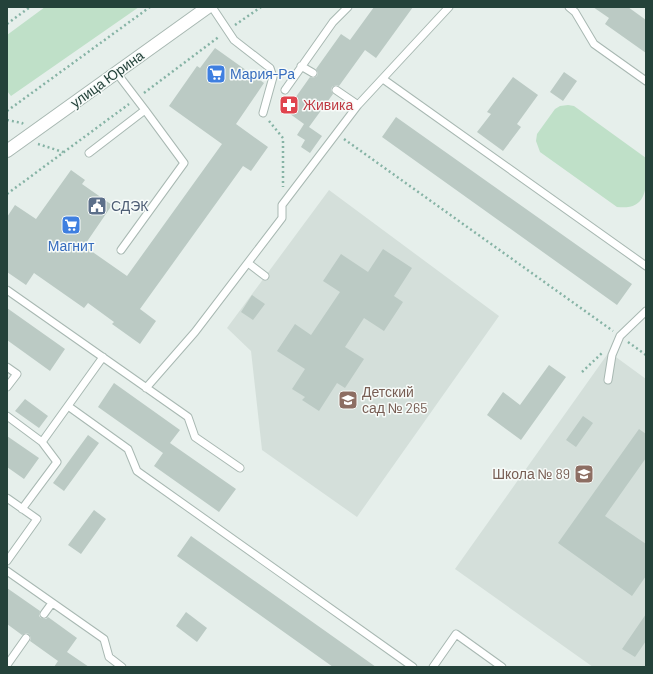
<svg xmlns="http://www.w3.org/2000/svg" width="653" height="674" font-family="Barlow,sans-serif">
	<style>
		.built { fill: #d4dfda }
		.green { fill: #bfe0c8 }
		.building { fill: #bbcac4 }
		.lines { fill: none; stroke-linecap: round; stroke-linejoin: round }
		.service-casing { stroke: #a8b8b2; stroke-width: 9 }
		.tertiary-casing { stroke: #a8b8b2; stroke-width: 14 }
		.path { stroke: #86b3a5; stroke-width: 2.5; stroke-dasharray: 2 3; stroke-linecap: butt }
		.service { stroke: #fff; stroke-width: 7 }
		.tertiary { stroke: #fff; stroke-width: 12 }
		.labels { text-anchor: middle; stroke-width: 3; stroke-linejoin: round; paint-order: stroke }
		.shop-label { font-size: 14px; fill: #366cbe; stroke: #f7fbf9; text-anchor: start }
		.street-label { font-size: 14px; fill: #24423a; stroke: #f7fbf9 }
		.health-label { font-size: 14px; fill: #be3a42; stroke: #f7fbf9; text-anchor: start }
		.service-label { font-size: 14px; fill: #4e5e75; stroke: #f7fbf9; text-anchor: start }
		.education-label { font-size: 14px; fill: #785e54; stroke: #f7fbf9; text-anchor: start }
	</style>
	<rect width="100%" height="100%" fill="#e6efeb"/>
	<!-- built -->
	<path class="built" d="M 329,190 L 499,316 L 357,517 L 262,450 L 251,351 L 227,328 Z
		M 609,352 L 646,379 L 646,667 L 593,667 L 455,569 Z"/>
	<!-- green -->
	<path class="green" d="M 45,7 L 139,7 L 11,96 L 7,91 L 7,35 Z
		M 568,105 L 574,106 L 646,158 C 646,182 651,211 617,207 L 540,152 L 536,141 L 537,134 L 555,109 L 560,106 Z"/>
	<!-- building -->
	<path class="building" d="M 374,7 L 413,7 L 376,58 L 365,50 L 339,86 L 336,85 L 332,87 L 331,90 L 333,94 L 309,127 L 322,136 L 310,153 L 301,147 L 305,140 L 297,135 L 304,124 L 286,111 L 310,77 L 313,78 L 317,76 L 318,73 L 316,69 L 341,34 L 350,40 Z
		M 593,7 L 628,7 L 646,20 L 646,53 L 605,24 L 609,18 Z
		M 215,48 L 264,83 L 236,124 L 268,147 L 251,171 L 243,166 L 140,309 L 156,321 L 140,344 L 112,324 L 114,322 L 88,303 L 84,308 L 34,273 L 26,285 L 7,272 L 7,217 L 15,205 L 36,219 L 71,170 L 85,180 L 82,184 L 112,205 L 84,246 L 127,276 L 222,144 L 169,106 L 197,66 L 200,68 Z
		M 564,72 L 577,81 L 563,101 L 550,92 Z
		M 513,77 L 538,95 L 517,124 L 521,127 L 503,151 L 477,132 L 491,114 L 487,112 Z
		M 396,117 L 632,284 L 617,305 L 382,137 Z
		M 383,249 L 412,268 L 394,296 L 403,302 L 384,331 L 364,318 L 345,347 L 364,359 L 345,388 L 337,383 L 319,411 L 302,400 L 305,397 L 292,389 L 305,369 L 277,351 L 295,324 L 311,335 L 340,292 L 323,281 L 341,254 L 368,272 Z
		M 252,295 L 265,304 L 253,320 L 241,312 Z
		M 7,308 L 65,349 L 50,371 L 7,340 Z
		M 549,365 L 566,377 L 521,440 L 487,415 L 503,392 L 520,405 Z
		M 114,383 L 180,430 L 170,443 L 236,489 L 219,512 L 154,466 L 163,453 L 98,407 Z
		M 25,399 L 48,416 L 39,428 L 15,411 Z
		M 583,416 L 593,423 L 576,447 L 566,440 Z
		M 639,429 L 646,434 L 646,458 L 605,516 L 646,544 L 646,576 L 632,596 L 558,543 Z
		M 88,435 L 99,443 L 64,491 L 53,483 Z
		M 7,436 L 39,458 L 24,479 L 7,467 Z
		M 94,510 L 106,519 L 81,554 L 68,545 Z
		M 191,536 L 376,667 L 333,667 L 177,556 Z
		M 7,588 L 40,611 L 39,616 L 41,618 L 46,619 L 48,617 L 77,638 L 67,652 L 89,667 L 54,667 L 58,661 L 30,641 L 31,638 L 29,634 L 26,633 L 22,635 L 7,624 Z
		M 186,612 L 207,628 L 197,642 L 176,626 Z
		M 646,614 L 646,641 L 635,657 L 622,649 Z"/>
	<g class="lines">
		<defs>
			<path id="service" d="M 212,7 L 234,40 L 270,68 L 273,77 L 263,113
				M 569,7 L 575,12 L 594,44 L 646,81
				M 301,66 L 313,73
				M 383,79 L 646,266
				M 285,90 L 333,22 L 348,7
				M 336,90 L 358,105
				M 89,153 L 145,110 L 116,72
				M 121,250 L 184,163 L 145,110
				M 248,263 L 265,276
				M 7,290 L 188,417 L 195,437 L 240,468
				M 7,367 L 17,374 L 7,387
				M 608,380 L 612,355 L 620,336 L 646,311
				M 146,388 L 195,332 L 282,218 L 282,205 L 358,105 L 449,7
				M 68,406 L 128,449 L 137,471 L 413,667
				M 7,416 L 42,442
				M 7,498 L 37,519 L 7,561
				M 22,509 L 57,462 L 42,442 L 103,357
				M 7,571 L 104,639 L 109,657 L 122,667
				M 44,614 L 52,603
				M 7,665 L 26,638
				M 433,667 L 456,634 L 502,667"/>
			<path id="tertiary" d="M 7,151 L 208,7"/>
		</defs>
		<!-- service casing -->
		<use href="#service" class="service-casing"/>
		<!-- tertiary casing -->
		<use href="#tertiary" class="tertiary-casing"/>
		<!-- path -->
		<path class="path" d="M 7,24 L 30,7
			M 235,25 L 261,7
			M 144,93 L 220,36
			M 7,111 L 150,7
			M 7,120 L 22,123 L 23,124
			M 269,121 L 283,138 L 283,187
			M 344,139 L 613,331
			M 38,144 L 63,152
			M 7,194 L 129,104
			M 628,342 L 646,355
			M 582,372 L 602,353"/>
		<!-- service -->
		<use href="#service" class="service"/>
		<!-- tertiary -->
		<use href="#tertiary" class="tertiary"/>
	</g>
	<!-- icons -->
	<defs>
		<symbol id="supermarket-square" viewBox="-11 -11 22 22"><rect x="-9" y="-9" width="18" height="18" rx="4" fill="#3f7fe0" stroke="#f7fbf9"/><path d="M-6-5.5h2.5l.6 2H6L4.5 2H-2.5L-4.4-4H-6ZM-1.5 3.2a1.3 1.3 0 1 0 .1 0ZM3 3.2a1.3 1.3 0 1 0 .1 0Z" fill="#fff"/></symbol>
		<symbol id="pharmacy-square" viewBox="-11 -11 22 22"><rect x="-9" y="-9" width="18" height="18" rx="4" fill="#e0444e" stroke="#f7fbf9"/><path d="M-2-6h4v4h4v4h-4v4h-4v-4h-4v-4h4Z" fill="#fff"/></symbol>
		<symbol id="civic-square" viewBox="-11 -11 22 22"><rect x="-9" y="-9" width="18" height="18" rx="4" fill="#5c6f8a" stroke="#f7fbf9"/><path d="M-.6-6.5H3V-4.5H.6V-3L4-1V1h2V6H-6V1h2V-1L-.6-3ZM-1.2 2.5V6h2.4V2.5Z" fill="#fff"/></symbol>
		<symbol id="school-square" viewBox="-11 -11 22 22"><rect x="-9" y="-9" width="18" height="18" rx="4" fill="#8d6e63" stroke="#f7fbf9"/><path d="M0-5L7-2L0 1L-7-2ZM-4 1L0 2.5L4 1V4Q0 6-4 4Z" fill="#fff"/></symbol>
	</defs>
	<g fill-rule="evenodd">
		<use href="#supermarket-square" x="205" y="63" width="22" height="22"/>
		<use href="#pharmacy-square" x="278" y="94" width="22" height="22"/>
		<use href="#civic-square" x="86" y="195" width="22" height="22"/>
		<use href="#supermarket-square" x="60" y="214" width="22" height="22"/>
		<use href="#school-square" x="337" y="389" width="22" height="22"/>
		<use href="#school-square" x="573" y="463" width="22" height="22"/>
	</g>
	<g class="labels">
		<!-- shop labels -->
		<g class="shop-label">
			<text x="230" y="79">Мария-Ра</text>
			<text x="71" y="251" text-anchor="middle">Магнит</text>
		</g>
		<!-- street labels -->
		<g class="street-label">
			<text transform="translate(107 79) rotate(-36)" y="5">улица Юрина</text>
		</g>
		<!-- health labels -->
		<g class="health-label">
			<text x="303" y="110">Живика</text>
		</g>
		<!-- service labels -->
		<g class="service-label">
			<text x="111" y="211">СДЭК</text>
		</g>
		<!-- education labels -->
		<g class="education-label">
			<text x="362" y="397">Детский<tspan x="362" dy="16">сад № 265</tspan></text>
			<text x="570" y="479" text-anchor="end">Школа № 89</text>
		</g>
	</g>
	<!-- border -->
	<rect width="653" height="674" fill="none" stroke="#24423a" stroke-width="16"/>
</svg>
